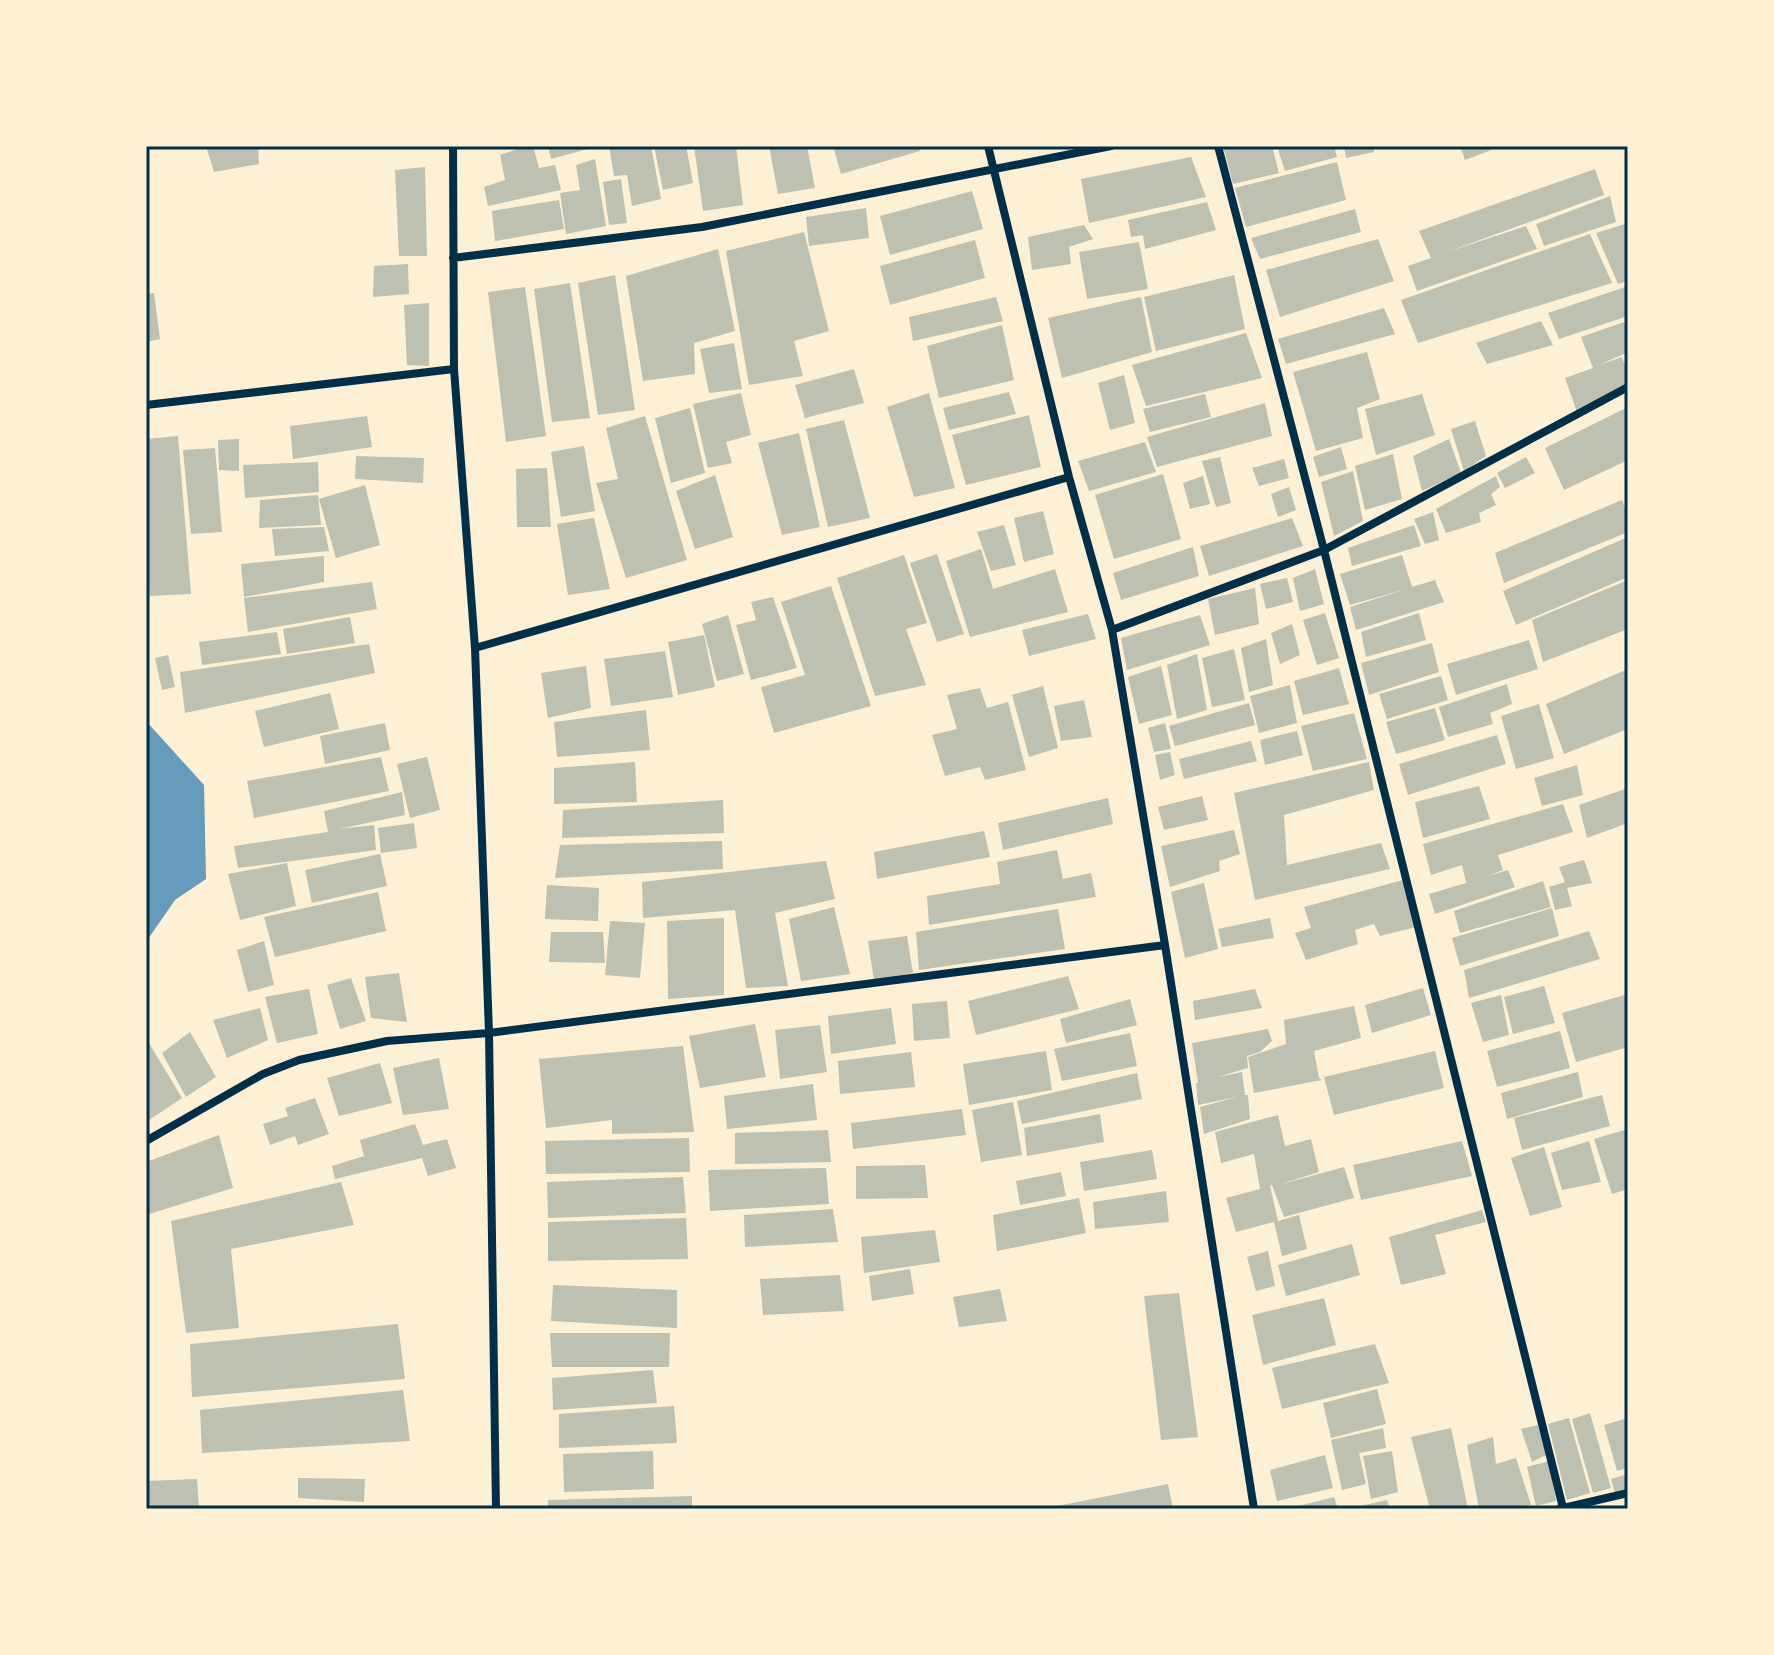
<svg xmlns="http://www.w3.org/2000/svg" width="1774" height="1655" font-family="'Space Grotesk',sans-serif">
	<style>
		.water { fill: #669bbc }
		.building { fill: #bec0b2 }
		.lines { fill: none; stroke-linecap: round; stroke-linejoin: round }
		.minor { stroke: #003049; stroke-width: 8 }
		.neatline { fill: none; stroke: #003049; stroke-width: 3 }
	</style>
	<rect width="100%" height="100%" fill="#fdf0d5"/>
	<!-- water -->
	<path class="water" d="M 146,721 L 204,785 L 206,879 L 175,900 L 146,942 Z"/>
	<!-- building -->
	<path class="building" d="M 206,146 L 258,146 L 259,164 L 214,172 Z
		M 527,146 L 533,146 L 539,168 L 555,165 L 561,190 L 488,206 L 484,187 L 505,180 L 500,155 Z
		M 548,146 L 595,146 L 595,147 L 551,159 Z
		M 609,146 L 651,146 L 661,199 L 632,206 L 627,175 L 614,176 Z
		M 654,146 L 686,146 L 693,183 L 663,190 Z
		M 694,146 L 736,146 L 743,205 L 703,211 Z
		M 769,146 L 807,146 L 815,188 L 778,194 Z
		M 833,146 L 919,146 L 920,151 L 841,174 Z
		M 1223,146 L 1272,146 L 1279,173 L 1233,184 Z
		M 1277,146 L 1334,146 L 1337,157 L 1285,171 Z
		M 1344,146 L 1373,146 L 1374,152 L 1346,158 Z
		M 1460,146 L 1502,146 L 1465,160 Z
		M 1191,157 L 1206,197 L 1089,223 L 1081,179 Z
		M 595,159 L 606,226 L 566,234 L 560,193 L 580,190 L 576,165 Z
		M 1337,162 L 1346,200 L 1246,227 L 1235,188 Z
		M 425,167 L 427,256 L 399,256 L 395,170 Z
		M 1595,169 L 1604,195 L 1447,252 L 1526,226 L 1537,249 L 1417,291 L 1408,266 L 1431,258 L 1419,231 Z
		M 621,179 L 627,223 L 609,225 L 603,182 Z
		M 972,191 L 983,229 L 890,255 L 880,216 Z
		M 1610,196 L 1616,222 L 1544,246 L 1536,224 Z
		M 559,200 L 564,229 L 495,241 L 492,211 Z
		M 1207,202 L 1216,230 L 1145,249 L 1143,235 L 1131,237 L 1128,220 Z
		M 866,208 L 869,238 L 809,246 L 806,217 Z
		M 1355,209 L 1361,232 L 1260,259 L 1251,238 Z
		M 1625,224 L 1628,233 L 1628,281 L 1618,284 L 1596,233 Z
		M 1084,225 L 1093,239 L 1069,247 L 1071,264 L 1032,270 L 1028,237 Z
		M 804,232 L 829,331 L 794,341 L 803,376 L 749,385 L 726,251 Z
		M 1590,234 L 1612,283 L 1418,343 L 1401,300 Z
		M 1378,239 L 1394,281 L 1280,317 L 1266,270 Z
		M 975,240 L 985,278 L 890,305 L 880,266 Z
		M 1139,242 L 1148,289 L 1087,299 L 1079,252 Z
		M 718,249 L 735,331 L 694,343 L 695,374 L 643,381 L 626,276 Z
		M 408,264 L 409,294 L 373,297 L 374,266 Z
		M 615,275 L 635,410 L 598,415 L 578,283 Z
		M 1234,275 L 1245,329 L 1156,351 L 1144,297 Z
		M 570,283 L 590,418 L 552,422 L 534,289 Z
		M 1628,286 L 1628,316 L 1559,339 L 1548,313 Z
		M 525,287 L 546,436 L 506,442 L 488,292 Z
		M 154,293 L 160,339 L 146,342 L 146,294 Z
		M 996,297 L 1003,321 L 913,341 L 909,317 Z
		M 1141,297 L 1152,352 L 1062,378 L 1048,318 Z
		M 429,303 L 429,366 L 407,365 L 404,305 Z
		M 1384,308 L 1395,334 L 1286,364 L 1278,339 Z
		M 1541,321 L 1553,345 L 1487,364 L 1476,343 Z
		M 1624,322 L 1628,334 L 1628,352 L 1599,365 L 1622,357 L 1628,376 L 1628,388 L 1577,412 L 1565,378 L 1593,368 L 1581,337 Z
		M 1002,325 L 1014,380 L 939,398 L 927,346 Z
		M 1246,333 L 1262,378 L 1146,406 L 1132,365 Z
		M 734,343 L 742,389 L 709,393 L 700,349 Z
		M 1367,352 L 1380,399 L 1357,408 L 1363,438 L 1316,451 L 1293,372 Z
		M 854,369 L 864,403 L 805,418 L 795,385 Z
		M 1124,375 L 1135,423 L 1110,430 L 1098,383 Z
		M 1009,392 L 1016,414 L 949,430 L 943,408 Z
		M 741,393 L 751,435 L 726,442 L 732,463 L 708,468 L 693,404 Z
		M 929,393 L 955,488 L 914,497 L 887,407 Z
		M 1205,394 L 1211,417 L 1150,432 L 1143,409 Z
		M 1422,394 L 1435,435 L 1376,455 L 1365,409 Z
		M 1265,403 L 1272,436 L 1157,467 L 1147,437 Z
		M 690,408 L 705,473 L 671,483 L 655,418 Z
		M 1626,408 L 1628,422 L 1628,460 L 1564,490 L 1545,448 Z
		M 1029,415 L 1041,467 L 966,485 L 952,435 Z
		M 367,416 L 372,447 L 293,459 L 290,426 Z
		M 645,416 L 687,560 L 626,578 L 596,483 L 618,479 L 606,428 Z
		M 844,420 L 870,518 L 828,527 L 806,429 Z
		M 1475,421 L 1486,456 L 1464,471 L 1451,429 Z
		M 799,433 L 820,527 L 782,535 L 758,443 Z
		M 178,436 L 191,594 L 150,596 L 149,587 L 146,588 L 146,439 Z
		M 239,439 L 239,471 L 219,470 L 218,440 Z
		M 1449,439 L 1461,473 L 1422,491 L 1413,456 Z
		M 1145,442 L 1156,472 L 1089,491 L 1078,461 Z
		M 584,446 L 595,511 L 561,517 L 551,452 Z
		M 1341,447 L 1347,469 L 1319,477 L 1313,457 Z
		M 215,448 L 222,532 L 191,534 L 183,450 Z
		M 1393,454 L 1402,499 L 1365,510 L 1355,466 Z
		M 356,456 L 424,458 L 423,483 L 355,479 Z
		M 1220,457 L 1231,503 L 1216,507 L 1202,461 Z
		M 1526,457 L 1535,473 L 1505,488 L 1497,473 Z
		M 1284,459 L 1289,478 L 1259,486 L 1252,468 Z
		M 318,462 L 319,492 L 245,498 L 243,465 Z
		M 547,468 L 551,527 L 517,527 L 516,469 Z
		M 1353,471 L 1363,521 L 1334,536 L 1321,482 Z
		M 1163,474 L 1181,539 L 1114,559 L 1095,495 Z
		M 715,475 L 733,537 L 695,549 L 676,491 Z
		M 1203,476 L 1210,504 L 1190,509 L 1183,483 Z
		M 1496,476 L 1500,487 L 1491,494 L 1496,505 L 1479,513 L 1481,522 L 1446,533 L 1436,509 Z
		M 365,485 L 380,545 L 336,558 L 319,499 Z
		M 1289,487 L 1296,510 L 1278,517 L 1271,494 Z
		M 318,495 L 321,525 L 259,528 L 260,500 Z
		M 1622,500 L 1628,516 L 1628,532 L 1504,583 L 1495,553 Z
		M 1043,511 L 1054,554 L 1024,562 L 1014,518 Z
		M 1433,512 L 1439,540 L 1425,544 L 1414,519 Z
		M 594,518 L 610,589 L 568,595 L 557,524 Z
		M 1292,518 L 1303,546 L 1209,576 L 1200,546 Z
		M 1004,525 L 1016,565 L 991,571 L 977,532 Z
		M 1414,525 L 1421,546 L 1352,566 L 1348,548 Z
		M 324,527 L 329,551 L 275,556 L 272,529 Z
		M 1628,537 L 1628,577 L 1516,625 L 1503,591 Z
		M 1193,547 L 1199,576 L 1121,600 L 1113,573 Z
		M 981,549 L 993,589 L 1055,569 L 1068,612 L 970,637 L 946,561 Z
		M 937,554 L 964,634 L 937,642 L 910,563 Z
		M 904,555 L 927,623 L 906,629 L 926,685 L 875,696 L 837,578 Z
		M 1402,555 L 1412,587 L 1435,580 L 1444,602 L 1356,630 L 1350,607 L 1407,589 L 1350,605 L 1340,574 Z
		M 324,556 L 324,582 L 244,597 L 241,564 Z
		M 1315,569 L 1324,604 L 1300,611 L 1293,578 Z
		M 1287,578 L 1293,602 L 1266,609 L 1260,584 Z
		M 1628,580 L 1628,629 L 1543,662 L 1532,620 Z
		M 372,582 L 377,609 L 248,632 L 244,598 Z
		M 831,586 L 871,706 L 774,733 L 761,687 L 805,675 L 781,602 Z
		M 1255,588 L 1259,624 L 1215,635 L 1208,599 Z
		M 773,597 L 797,668 L 751,680 L 736,625 L 756,620 L 751,602 Z
		M 1325,613 L 1339,658 L 1317,665 L 1303,620 Z
		M 1419,613 L 1426,640 L 1366,657 L 1361,632 Z
		M 1088,614 L 1096,639 L 1029,656 L 1022,630 Z
		M 728,615 L 744,674 L 717,681 L 702,624 Z
		M 1200,615 L 1210,645 L 1127,670 L 1121,638 Z
		M 350,617 L 355,643 L 287,654 L 283,629 Z
		M 1292,624 L 1300,655 L 1280,664 L 1271,633 Z
		M 277,632 L 281,654 L 202,665 L 199,642 Z
		M 704,635 L 715,687 L 678,695 L 668,642 Z
		M 1266,639 L 1273,685 L 1249,692 L 1241,648 Z
		M 1529,640 L 1538,669 L 1456,695 L 1447,664 Z
		M 1432,643 L 1439,672 L 1369,695 L 1361,663 Z
		M 369,644 L 375,673 L 185,713 L 180,672 Z
		M 1234,649 L 1245,700 L 1212,707 L 1202,658 Z
		M 665,651 L 673,697 L 611,706 L 604,659 Z
		M 1197,654 L 1207,710 L 1177,719 L 1167,665 Z
		M 168,655 L 175,687 L 162,690 L 155,658 Z
		M 586,666 L 591,708 L 548,718 L 541,673 Z
		M 1161,666 L 1172,715 L 1139,724 L 1128,677 Z
		M 1339,668 L 1349,704 L 1303,715 L 1294,681 Z
		M 1628,669 L 1628,729 L 1564,754 L 1546,704 Z
		M 1441,676 L 1448,700 L 1387,719 L 1379,694 Z
		M 1507,684 L 1512,704 L 1490,713 L 1493,724 L 1448,737 L 1439,707 Z
		M 1290,685 L 1297,723 L 1259,733 L 1250,696 Z
		M 1043,686 L 1058,748 L 1029,757 L 1012,695 Z
		M 980,688 L 987,708 L 1008,702 L 1026,770 L 985,780 L 980,767 L 945,776 L 932,735 L 957,729 L 947,695 Z
		M 330,693 L 339,729 L 264,747 L 255,711 Z
		M 1084,700 L 1092,737 L 1061,741 L 1054,706 Z
		M 1249,703 L 1255,725 L 1175,746 L 1169,726 Z
		M 1539,704 L 1554,758 L 1516,769 L 1501,716 Z
		M 1435,708 L 1445,740 L 1396,754 L 1386,722 Z
		M 646,710 L 650,750 L 557,757 L 554,722 Z
		M 1354,713 L 1367,759 L 1313,771 L 1301,726 Z
		M 385,723 L 390,750 L 325,764 L 320,736 Z
		M 1165,723 L 1171,749 L 1154,752 L 1148,728 Z
		M 1297,731 L 1303,755 L 1265,765 L 1260,740 Z
		M 1497,735 L 1506,764 L 1408,795 L 1399,764 Z
		M 1251,741 L 1257,761 L 1184,779 L 1179,759 Z
		M 1170,752 L 1175,775 L 1160,780 L 1155,755 Z
		M 381,757 L 389,791 L 254,818 L 247,781 Z
		M 427,757 L 440,810 L 410,818 L 397,764 Z
		M 635,762 L 637,802 L 554,804 L 554,768 Z
		M 1369,762 L 1374,790 L 1284,815 L 1287,865 L 1381,843 L 1390,869 L 1255,900 L 1234,793 Z
		M 1577,765 L 1583,795 L 1542,806 L 1534,778 Z
		M 1479,786 L 1490,819 L 1423,838 L 1415,802 Z
		M 1628,788 L 1628,823 L 1587,838 L 1579,805 Z
		M 402,792 L 405,815 L 339,829 L 374,825 L 376,850 L 238,868 L 234,846 L 328,832 L 324,811 Z
		M 1202,796 L 1208,820 L 1164,830 L 1158,807 Z
		M 1108,798 L 1113,824 L 1003,850 L 998,823 Z
		M 723,800 L 724,833 L 562,838 L 563,810 Z
		M 1563,804 L 1573,832 L 1498,855 L 1503,870 L 1488,876 L 1508,870 L 1515,887 L 1435,914 L 1429,894 L 1466,883 L 1462,865 L 1431,875 L 1423,844 Z
		M 414,823 L 417,848 L 381,853 L 378,828 Z
		M 1234,830 L 1240,854 L 1219,861 L 1220,871 L 1170,887 L 1161,846 Z
		M 984,831 L 990,857 L 877,879 L 874,852 Z
		M 722,841 L 723,869 L 555,878 L 560,845 Z
		M 1057,850 L 1063,879 L 1091,873 L 1096,897 L 929,925 L 927,896 L 1000,884 L 997,862 Z
		M 380,854 L 387,886 L 312,903 L 305,870 Z
		M 1584,860 L 1592,883 L 1567,888 L 1572,906 L 1555,910 L 1549,887 L 1565,882 L 1559,867 Z
		M 826,861 L 835,899 L 775,913 L 788,986 L 746,988 L 735,910 L 643,918 L 642,882 Z
		M 287,863 L 296,906 L 240,920 L 228,874 Z
		M 1403,880 L 1416,927 L 1380,936 L 1374,924 L 1355,930 L 1358,944 L 1306,960 L 1295,933 L 1311,928 L 1304,907 Z
		M 1543,881 L 1551,907 L 1460,933 L 1454,911 Z
		M 1204,883 L 1218,949 L 1185,958 L 1171,892 Z
		M 547,885 L 599,888 L 598,921 L 545,919 Z
		M 378,892 L 386,931 L 275,957 L 264,917 Z
		M 834,907 L 850,974 L 801,981 L 789,919 Z
		M 1552,908 L 1559,936 L 1460,966 L 1452,938 Z
		M 1058,909 L 1065,949 L 919,970 L 916,932 Z
		M 724,918 L 724,995 L 668,999 L 667,921 Z
		M 1270,918 L 1274,938 L 1222,947 L 1218,929 Z
		M 610,921 L 645,923 L 640,978 L 605,975 Z
		M 1589,931 L 1600,959 L 1469,998 L 1464,970 Z
		M 551,932 L 603,932 L 605,963 L 549,962 Z
		M 907,936 L 913,973 L 874,981 L 868,941 Z
		M 264,941 L 274,985 L 248,992 L 237,950 Z
		M 399,973 L 407,1022 L 371,1018 L 365,977 Z
		M 1068,976 L 1079,1009 L 976,1035 L 968,1001 Z
		M 351,978 L 366,1021 L 340,1029 L 327,985 Z
		M 1544,986 L 1555,1023 L 1513,1034 L 1504,997 Z
		M 1423,988 L 1431,1015 L 1372,1033 L 1365,1005 Z
		M 309,989 L 318,1034 L 277,1043 L 265,997 Z
		M 1255,989 L 1262,1008 L 1195,1020 L 1193,1001 Z
		M 1628,994 L 1628,1047 L 1576,1062 L 1562,1013 Z
		M 1501,995 L 1509,1035 L 1483,1042 L 1471,1003 Z
		M 1130,999 L 1137,1025 L 1066,1043 L 1060,1019 Z
		M 947,1001 L 950,1038 L 914,1041 L 912,1004 Z
		M 1354,1006 L 1361,1038 L 1314,1051 L 1319,1078 L 1322,1080 L 1254,1093 L 1248,1057 L 1286,1044 L 1284,1020 Z
		M 260,1008 L 268,1040 L 227,1058 L 213,1020 Z
		M 891,1008 L 896,1044 L 831,1054 L 828,1016 Z
		M 755,1024 L 766,1077 L 700,1088 L 689,1036 Z
		M 820,1025 L 827,1072 L 780,1079 L 775,1030 Z
		M 1268,1029 L 1272,1041 L 1260,1052 L 1247,1056 L 1248,1068 L 1217,1077 L 1242,1072 L 1245,1095 L 1248,1095 L 1250,1119 L 1204,1134 L 1200,1107 L 1237,1097 L 1198,1105 L 1196,1083 L 1198,1083 L 1192,1043 Z
		M 1560,1031 L 1570,1068 L 1497,1087 L 1487,1051 Z
		M 190,1032 L 216,1077 L 186,1097 L 162,1053 Z
		M 1130,1033 L 1137,1066 L 1062,1081 L 1054,1049 Z
		M 146,1038 L 182,1098 L 146,1122 Z
		M 683,1046 L 694,1132 L 612,1134 L 612,1120 L 546,1128 L 539,1059 Z
		M 1046,1051 L 1052,1090 L 969,1105 L 963,1064 Z
		M 1435,1051 L 1444,1088 L 1334,1115 L 1324,1077 Z
		M 911,1052 L 915,1087 L 840,1094 L 838,1061 Z
		M 439,1058 L 449,1109 L 403,1115 L 393,1068 Z
		M 380,1063 L 392,1103 L 339,1116 L 327,1078 Z
		M 1578,1072 L 1583,1097 L 1507,1119 L 1501,1093 Z
		M 1137,1073 L 1142,1099 L 1022,1124 L 1017,1101 Z
		M 813,1084 L 817,1120 L 727,1129 L 724,1096 Z
		M 1602,1095 L 1610,1126 L 1522,1150 L 1514,1118 Z
		M 315,1098 L 329,1134 L 298,1145 L 295,1136 L 270,1145 L 263,1124 L 288,1116 L 285,1108 Z
		M 1013,1102 L 1022,1155 L 981,1162 L 972,1110 Z
		M 962,1109 L 966,1135 L 853,1149 L 851,1123 Z
		M 1100,1114 L 1104,1142 L 1027,1156 L 1024,1128 Z
		M 1278,1115 L 1285,1146 L 1311,1139 L 1319,1172 L 1278,1185 L 1344,1167 L 1354,1198 L 1284,1217 L 1272,1185 L 1270,1186 L 1278,1221 L 1299,1215 L 1307,1249 L 1282,1256 L 1274,1222 L 1236,1232 L 1226,1198 L 1260,1189 L 1254,1154 L 1221,1163 L 1215,1132 Z
		M 415,1124 L 423,1145 L 447,1139 L 456,1168 L 428,1176 L 422,1158 L 335,1179 L 332,1166 L 364,1156 L 360,1140 Z
		M 1628,1129 L 1628,1189 L 1612,1194 L 1594,1139 Z
		M 828,1130 L 831,1162 L 735,1164 L 735,1133 Z
		M 219,1135 L 233,1188 L 149,1214 L 146,1205 L 146,1162 Z
		M 689,1138 L 690,1172 L 546,1174 L 545,1141 Z
		M 1462,1141 L 1472,1176 L 1361,1200 L 1353,1165 Z
		M 1589,1141 L 1601,1182 L 1562,1190 L 1551,1153 Z
		M 1544,1147 L 1562,1207 L 1530,1216 L 1511,1158 Z
		M 1152,1150 L 1157,1179 L 1084,1191 L 1080,1162 Z
		M 925,1165 L 928,1198 L 856,1199 L 856,1166 Z
		M 826,1168 L 829,1204 L 710,1211 L 708,1170 Z
		M 1061,1172 L 1066,1196 L 1020,1205 L 1016,1181 Z
		M 683,1177 L 686,1213 L 548,1218 L 547,1182 Z
		M 341,1182 L 354,1225 L 231,1249 L 239,1328 L 186,1333 L 171,1221 Z
		M 1166,1191 L 1169,1222 L 1095,1229 L 1093,1202 Z
		M 1079,1198 L 1086,1233 L 997,1251 L 993,1215 Z
		M 833,1209 L 838,1242 L 745,1247 L 744,1215 Z
		M 1482,1210 L 1486,1222 L 1435,1235 L 1446,1274 L 1401,1285 L 1389,1237 Z
		M 686,1218 L 688,1259 L 548,1261 L 548,1222 Z
		M 935,1230 L 940,1262 L 864,1273 L 861,1237 Z
		M 1352,1244 L 1360,1275 L 1286,1296 L 1278,1265 Z
		M 1268,1251 L 1275,1286 L 1256,1291 L 1247,1257 Z
		M 910,1269 L 914,1294 L 872,1301 L 869,1276 Z
		M 840,1275 L 844,1311 L 763,1315 L 760,1279 Z
		M 553,1285 L 677,1290 L 677,1328 L 551,1321 Z
		M 1000,1289 L 1007,1321 L 959,1327 L 953,1297 Z
		M 1179,1293 L 1198,1437 L 1161,1440 L 1144,1296 Z
		M 1324,1298 L 1336,1345 L 1263,1365 L 1252,1315 Z
		M 398,1324 L 405,1379 L 192,1397 L 190,1344 Z
		M 550,1333 L 670,1333 L 669,1367 L 552,1367 Z
		M 1375,1344 L 1389,1383 L 1282,1409 L 1272,1368 Z
		M 653,1370 L 657,1403 L 553,1410 L 552,1378 Z
		M 1377,1389 L 1386,1424 L 1331,1438 L 1323,1403 Z
		M 403,1390 L 410,1441 L 202,1453 L 200,1410 Z
		M 674,1406 L 677,1443 L 559,1448 L 559,1414 Z
		M 1590,1413 L 1611,1488 L 1593,1493 L 1572,1419 Z
		M 1569,1418 L 1590,1493 L 1567,1500 L 1548,1424 Z
		M 1628,1418 L 1628,1468 L 1617,1471 L 1604,1425 Z
		M 1538,1425 L 1546,1455 L 1532,1462 L 1521,1429 Z
		M 1383,1428 L 1386,1448 L 1359,1453 L 1366,1484 L 1342,1490 L 1331,1440 Z
		M 1451,1428 L 1468,1509 L 1430,1509 L 1411,1437 Z
		M 1493,1437 L 1496,1464 L 1516,1458 L 1531,1505 L 1508,1509 L 1479,1509 L 1467,1445 Z
		M 653,1451 L 654,1489 L 564,1492 L 563,1454 Z
		M 1392,1451 L 1398,1492 L 1371,1499 L 1363,1456 Z
		M 1325,1455 L 1333,1488 L 1277,1501 L 1270,1470 Z
		M 1549,1461 L 1556,1501 L 1536,1506 L 1527,1467 Z
		M 1628,1474 L 1628,1490 L 1615,1493 L 1611,1479 Z
		M 298,1478 L 365,1479 L 364,1502 L 298,1498 Z
		M 197,1479 L 199,1509 L 146,1509 L 146,1481 Z
		M 1168,1484 L 1173,1509 L 1047,1509 L 1047,1508 Z
		M 692,1496 L 692,1509 L 548,1509 L 548,1500 Z
		M 1334,1497 L 1338,1509 L 1291,1509 L 1291,1508 Z
		M 1387,1500 L 1390,1509 L 1361,1509 L 1360,1506 Z"/>
	<g class="lines">
		<!-- minor -->
		<path class="minor" d="M 453,146 L 454,369 L 475,648 L 489,1033 L 496,1509
			M 988,146 L 1069,477 L 1112,630 L 1165,945 L 1254,1509
			M 1218,146 L 1324,550 L 1563,1508
			M 453,258 L 702,227 L 1111,146
			M 146,405 L 454,369
			M 1112,630 L 1324,550 L 1628,387
			M 475,648 L 1069,477
			M 146,1141 L 263,1074 L 299,1060 L 387,1041 L 489,1033 L 1165,945
			M 1559,1509 L 1628,1493"/>
	</g>
	<!-- border -->
	<rect width="1774" height="1655" fill="none" stroke="#fdf0d5" stroke-width="296"/>
	<rect x="148" y="148" width="1478" height="1359" class="neatline"/>
</svg>
